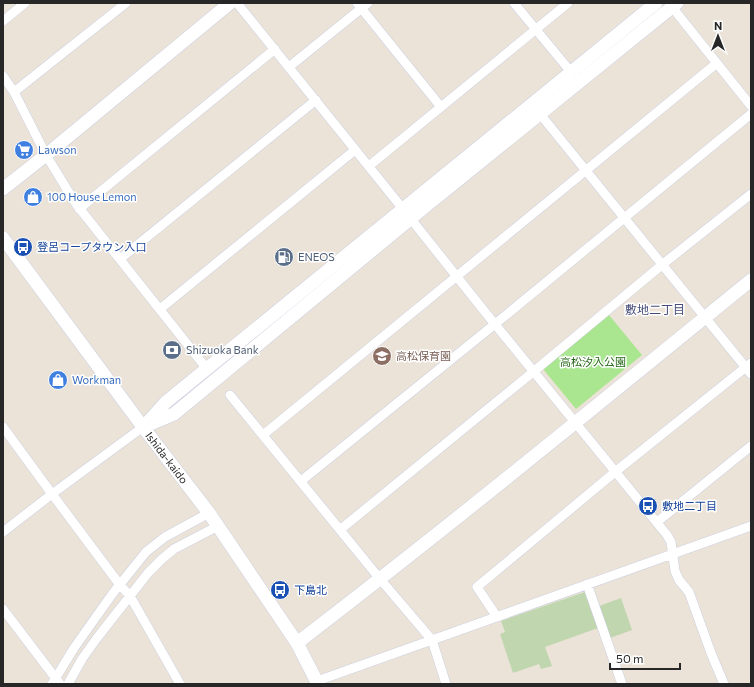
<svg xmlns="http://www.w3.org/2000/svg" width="754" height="687" font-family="Commissioner,'Noto Sans JP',sans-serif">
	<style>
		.green { fill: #aae690 }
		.cemetery { fill: #c0d6ae }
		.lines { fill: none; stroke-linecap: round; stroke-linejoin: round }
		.street-casing { stroke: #cdd0e2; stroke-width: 10 }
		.secondary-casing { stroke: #cdd0e2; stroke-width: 14 }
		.street { stroke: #fff; stroke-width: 9 }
		.secondary { stroke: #fff; stroke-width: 13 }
		.labels { text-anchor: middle; stroke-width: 3; stroke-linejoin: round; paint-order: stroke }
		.shop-label { font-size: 11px; fill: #366cbe; stroke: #fff; text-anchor: start }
		.transit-label { font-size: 11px; fill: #164399; stroke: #fff; text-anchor: start }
		.service-label { font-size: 11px; fill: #4e5e75; stroke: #fff; text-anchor: start }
		.education-label { font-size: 11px; fill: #785e54; stroke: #fff; text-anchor: start }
		.park-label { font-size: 11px; fill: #236615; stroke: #fff }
		.street-label { font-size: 11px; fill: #272727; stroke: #fff }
		.neighbourhood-label { font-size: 12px; fill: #464d7a; stroke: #fff }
	</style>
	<rect width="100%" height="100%" fill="#ebe3d7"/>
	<!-- green -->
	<path class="green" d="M 609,315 L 642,355 L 576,409 L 543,369 Z"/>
	<!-- cemetery -->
	<path class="cemetery" d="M 585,592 L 598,628 L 545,647 L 552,666 L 541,669 L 539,664 L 513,673 L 500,634 L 505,632 L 501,621 Z
		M 621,598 L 632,630 L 610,638 L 599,606 Z"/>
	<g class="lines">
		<defs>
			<path id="street" d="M 237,3 L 403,209 L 485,312 L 667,535 L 671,542 L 675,571 L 679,580 L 689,592 L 711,653 L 724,684
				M 357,3 L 441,107
				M 514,3 L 571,72
				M 672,7 L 751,106
				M 3,21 L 25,3
				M 289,67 L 368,3
				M 3,76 L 14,92 L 46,155 L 76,204 L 207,369
				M 14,92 L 126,3
				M 540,114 L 751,374
				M 369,166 L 568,3
				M 79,209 L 275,49
				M 120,259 L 316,100
				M 160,309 L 355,150
				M 230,395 L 380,579 L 432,640 L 446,684
				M 3,427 L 52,494 L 120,585 L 130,596 L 180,684
				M 263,435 L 717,63
				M 301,481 L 495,324 L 751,114
				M 657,522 L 751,446
				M 341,529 L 533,372 L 663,264 L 751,194
				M 3,532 L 52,494 L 143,427
				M 587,584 L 622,684
				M 3,609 L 60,684
				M 497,617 L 477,587 L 615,472 L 751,363
				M 317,681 L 432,640 L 751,526
				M 52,684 L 74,648 L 113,593 L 146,552 L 165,537 L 209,513
				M 68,684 L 82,659 L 97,638 L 148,573 L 162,559 L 174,549 L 218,526"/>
			<g id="secondary">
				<path d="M 3,189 L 46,155 L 230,3"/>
				<path id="s1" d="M 3,238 L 143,427 L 209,513 L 297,643 L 318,684"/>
				<path d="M 147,423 L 166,402 L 656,3"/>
				<path d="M 143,427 L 174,414 L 427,205 L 677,3"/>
				<path d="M 297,643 C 451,525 601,402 751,280"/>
			</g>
		</defs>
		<!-- street casing -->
		<use href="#street" class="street-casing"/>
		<!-- secondary casing -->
		<use href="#secondary" class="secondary-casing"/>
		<!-- street -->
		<use href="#street" class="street"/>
		<!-- secondary -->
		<use href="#secondary" class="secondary"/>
	</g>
	<!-- icons -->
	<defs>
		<symbol id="supermarket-disc" viewBox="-11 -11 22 22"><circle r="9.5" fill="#3f7fe0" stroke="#fff"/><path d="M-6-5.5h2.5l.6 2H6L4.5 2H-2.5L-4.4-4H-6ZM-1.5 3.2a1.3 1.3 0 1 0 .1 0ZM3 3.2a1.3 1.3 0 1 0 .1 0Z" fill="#fff"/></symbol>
		<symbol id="shop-disc" viewBox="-11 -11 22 22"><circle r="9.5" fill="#3f7fe0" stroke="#fff"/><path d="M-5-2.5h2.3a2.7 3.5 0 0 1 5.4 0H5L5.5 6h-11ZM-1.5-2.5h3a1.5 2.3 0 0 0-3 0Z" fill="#fff"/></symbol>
		<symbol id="bus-disc" viewBox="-11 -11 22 22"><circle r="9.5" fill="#1a4fb4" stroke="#fff"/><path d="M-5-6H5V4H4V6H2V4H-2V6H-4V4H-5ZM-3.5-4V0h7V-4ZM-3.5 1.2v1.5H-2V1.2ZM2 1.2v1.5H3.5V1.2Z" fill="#fff"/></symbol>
		<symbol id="fuel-disc" viewBox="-11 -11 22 22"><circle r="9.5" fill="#5c6f8a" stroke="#fff"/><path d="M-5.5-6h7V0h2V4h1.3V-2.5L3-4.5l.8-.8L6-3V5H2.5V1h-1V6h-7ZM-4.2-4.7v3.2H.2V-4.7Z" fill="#fff"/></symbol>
		<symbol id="bank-disc" viewBox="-11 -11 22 22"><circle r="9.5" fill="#5c6f8a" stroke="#fff"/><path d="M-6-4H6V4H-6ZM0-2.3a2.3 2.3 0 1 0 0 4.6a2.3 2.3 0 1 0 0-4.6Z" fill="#fff"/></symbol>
		<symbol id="school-disc" viewBox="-11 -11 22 22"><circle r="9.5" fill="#8d6e63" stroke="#fff"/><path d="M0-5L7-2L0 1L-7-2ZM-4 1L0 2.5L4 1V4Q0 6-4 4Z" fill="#fff"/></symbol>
	</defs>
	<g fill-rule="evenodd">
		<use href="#supermarket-disc" x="13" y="139" width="22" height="22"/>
		<use href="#shop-disc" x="22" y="186" width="22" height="22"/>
		<use href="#bus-disc" x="12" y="236" width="22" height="22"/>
		<use href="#fuel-disc" x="273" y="246" width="22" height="22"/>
		<use href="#bank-disc" x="161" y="339" width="22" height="22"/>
		<use href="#school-disc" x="371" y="345" width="22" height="22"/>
		<use href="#shop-disc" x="47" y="369" width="22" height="22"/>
		<use href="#bus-disc" x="637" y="495" width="22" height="22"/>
		<use href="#bus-disc" x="269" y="579" width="22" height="22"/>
	</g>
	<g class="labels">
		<!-- shop labels -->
		<g class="shop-label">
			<text x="38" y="154">Lawson</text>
			<text x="47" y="201">100 House Lemon</text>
			<text x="72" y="384">Workman</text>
		</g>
		<!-- transit labels -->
		<g class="transit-label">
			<text x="37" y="251">登呂コープタウン入口</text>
			<text x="662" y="510">敷地二丁目</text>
			<text x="294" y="594">下島北</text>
		</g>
		<!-- service labels -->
		<g class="service-label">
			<text x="298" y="261">ENEOS</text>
			<text x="186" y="354">Shizuoka Bank</text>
		</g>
		<!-- education labels -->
		<g class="education-label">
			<text x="396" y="360">高松保育園</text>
		</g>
		<!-- park labels -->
		<g class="park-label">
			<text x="593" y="366">高松汐入公園</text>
		</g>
		<!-- street labels -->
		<g class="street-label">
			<text dy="4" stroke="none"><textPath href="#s1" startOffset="274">Ishida-kaido</textPath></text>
		</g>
		<!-- neighbourhood labels -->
		<g class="neighbourhood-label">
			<text x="655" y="314">敷地二丁目</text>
		</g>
	</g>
	<!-- border -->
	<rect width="754" height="687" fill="none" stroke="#272727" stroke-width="8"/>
	<!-- north arrow -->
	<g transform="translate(718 36)" stroke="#ffffff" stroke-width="3" paint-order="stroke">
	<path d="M0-3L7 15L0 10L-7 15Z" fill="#272727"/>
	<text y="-6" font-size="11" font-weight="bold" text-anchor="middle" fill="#272727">N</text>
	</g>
	<!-- scale -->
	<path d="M610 663v6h70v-6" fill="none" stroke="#272727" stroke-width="2"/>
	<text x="616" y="663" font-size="12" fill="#272727" stroke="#ffffff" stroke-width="3" paint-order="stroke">50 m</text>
</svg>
